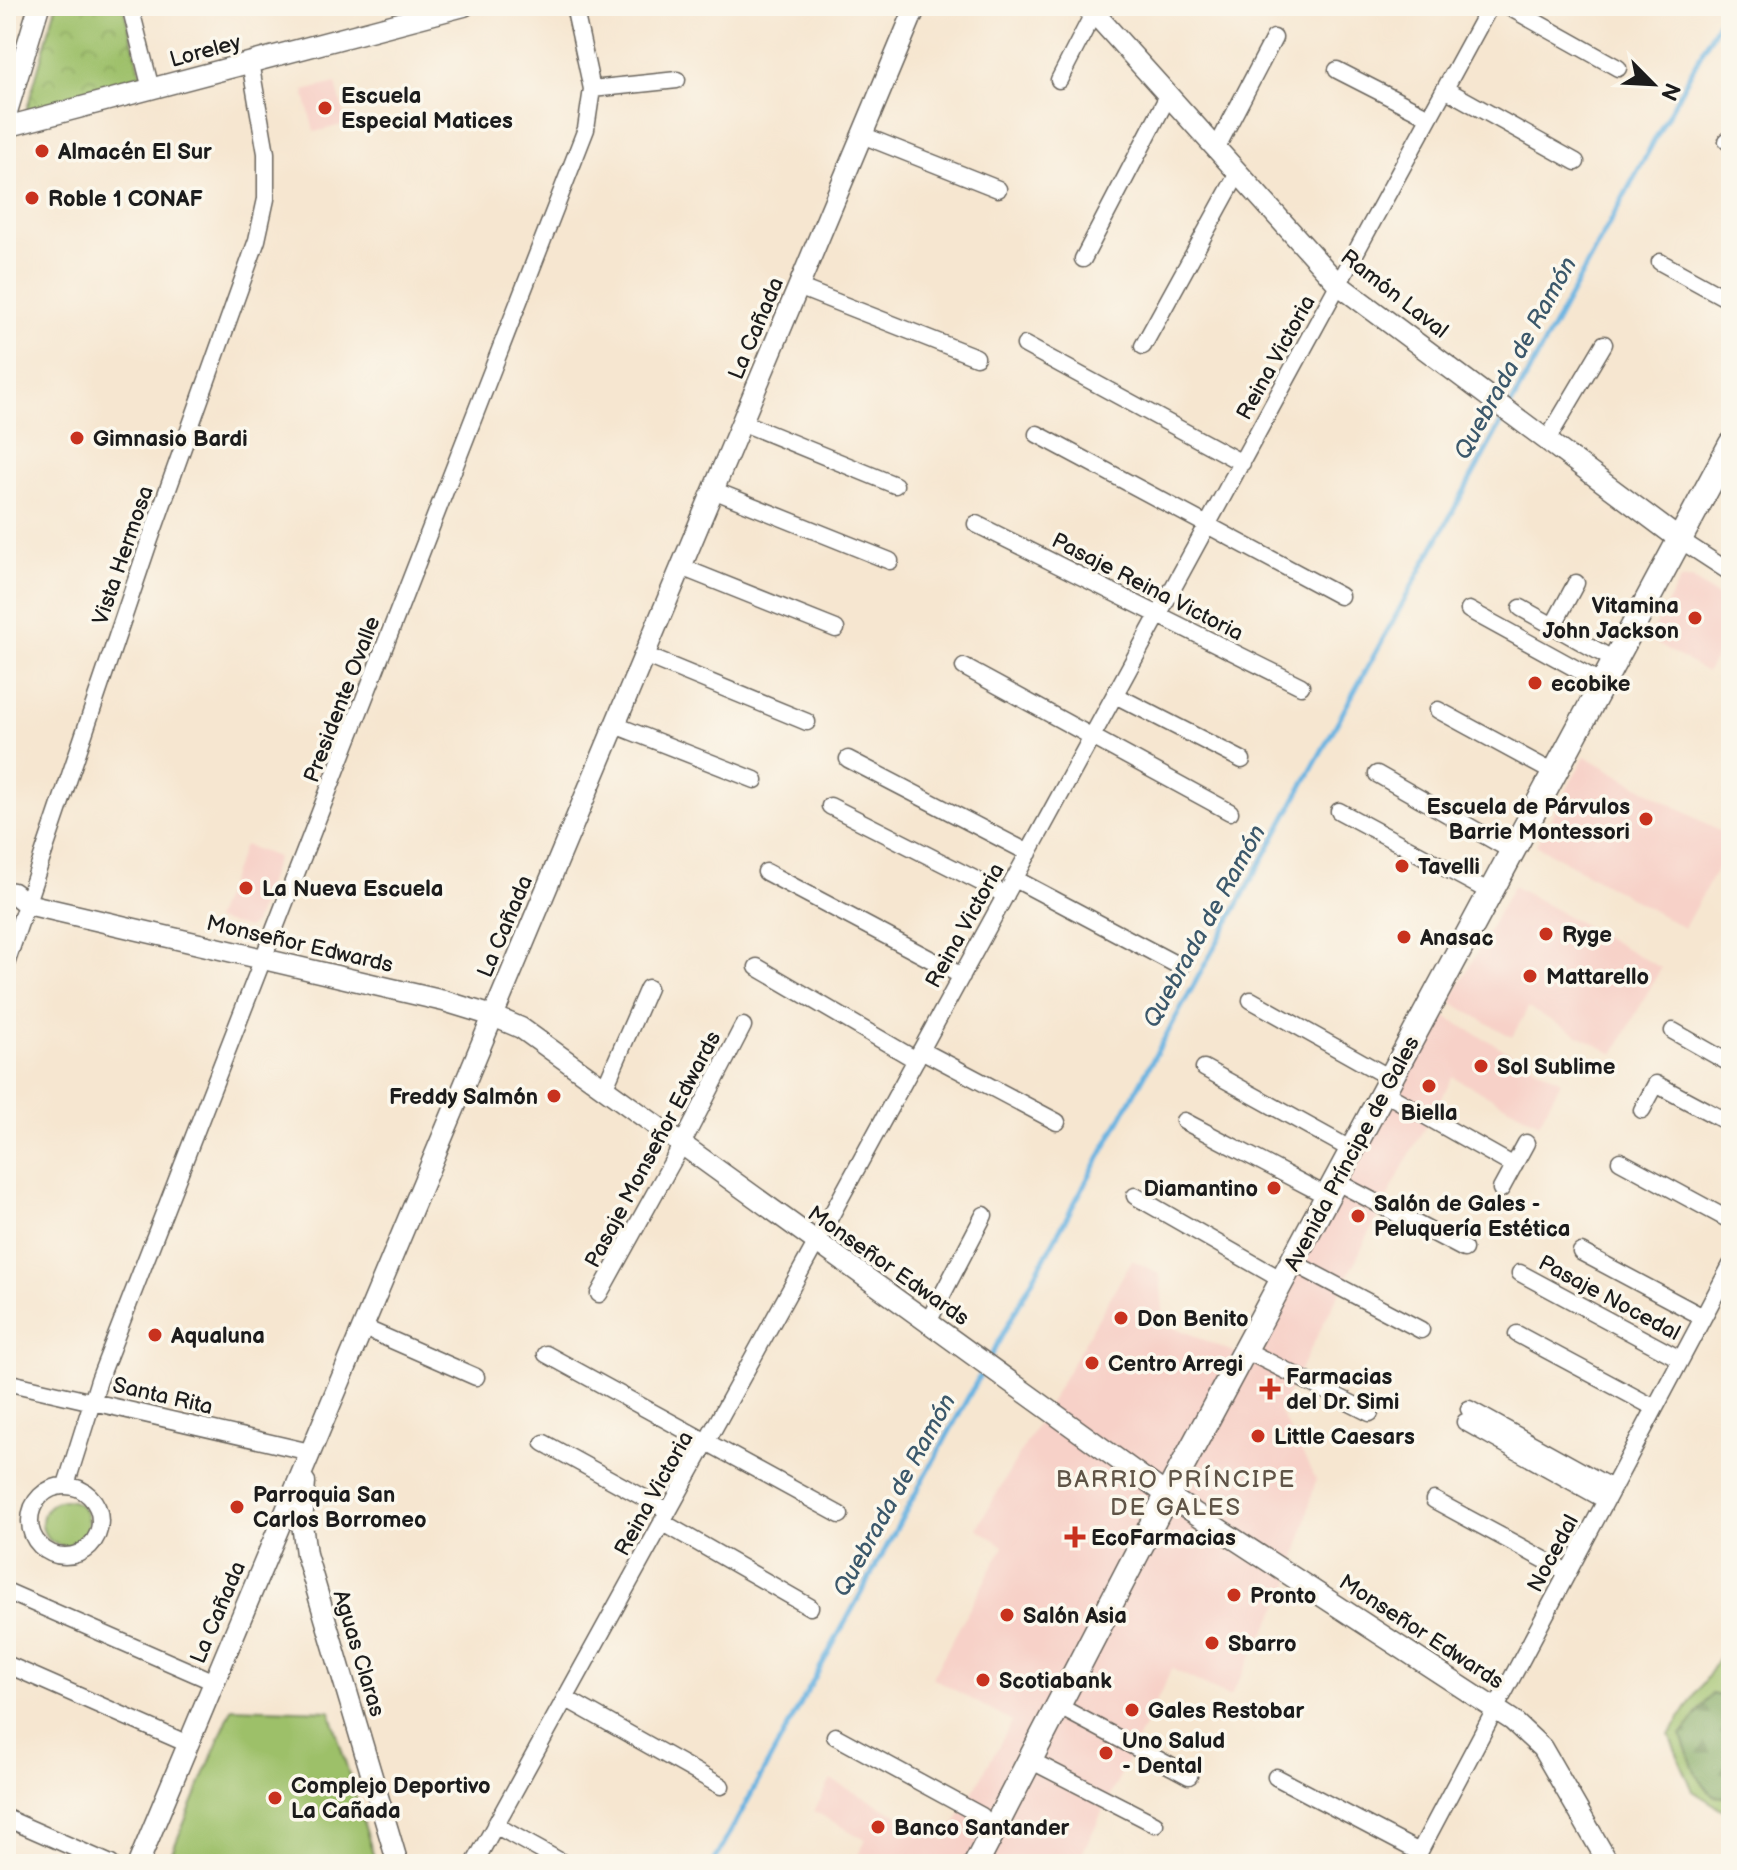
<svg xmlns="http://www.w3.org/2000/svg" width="1737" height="1870" font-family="'Balsamiq Sans',sans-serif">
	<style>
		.built { fill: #f7d1c8 }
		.grass { fill: #9dc069; stroke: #5c6e42; stroke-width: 2 }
		.forest { fill: url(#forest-firs); stroke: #4d613c; stroke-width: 2 }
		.park { fill: url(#park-crowns); stroke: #5c6e42; stroke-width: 2 }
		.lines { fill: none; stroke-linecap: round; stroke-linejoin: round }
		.stream { stroke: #69b3e1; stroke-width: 5 }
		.minor-casing { stroke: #68635b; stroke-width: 19 }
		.tertiary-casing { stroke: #68635b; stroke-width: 23 }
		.secondary-casing { stroke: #68635b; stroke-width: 27 }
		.minor { stroke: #fff; stroke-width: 16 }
		.tertiary { stroke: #fff; stroke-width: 20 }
		.secondary { stroke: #fff; stroke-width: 24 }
		.poi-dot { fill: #c8321e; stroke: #fbf7ec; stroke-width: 3 }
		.labels { text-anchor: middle; stroke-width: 7; stroke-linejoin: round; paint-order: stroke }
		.street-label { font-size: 22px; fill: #1c1c1c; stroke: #fbf7ec }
		.poi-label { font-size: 22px; font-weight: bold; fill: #1c1c1c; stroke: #fbf7ec; text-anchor: start }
		.water-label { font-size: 24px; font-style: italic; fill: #3b586b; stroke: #fbf7ec }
		.neighbourhood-label { font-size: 24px; letter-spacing: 2px; fill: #5f5447; stroke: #fbf7ec }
	</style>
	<defs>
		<pattern id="forest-firs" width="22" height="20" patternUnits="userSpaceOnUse" patternTransform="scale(2)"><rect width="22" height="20" fill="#7ea65d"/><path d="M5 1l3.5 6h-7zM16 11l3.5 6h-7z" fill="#66864c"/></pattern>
		<pattern id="park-crowns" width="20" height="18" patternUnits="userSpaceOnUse" patternTransform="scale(2)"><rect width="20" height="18" fill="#9dc069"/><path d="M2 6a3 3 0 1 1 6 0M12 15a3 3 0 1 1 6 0" fill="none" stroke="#87a45a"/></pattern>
	</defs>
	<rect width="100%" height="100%" fill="#fbf7ec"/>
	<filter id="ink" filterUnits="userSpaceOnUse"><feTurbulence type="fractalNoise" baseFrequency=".0125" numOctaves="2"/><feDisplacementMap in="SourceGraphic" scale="16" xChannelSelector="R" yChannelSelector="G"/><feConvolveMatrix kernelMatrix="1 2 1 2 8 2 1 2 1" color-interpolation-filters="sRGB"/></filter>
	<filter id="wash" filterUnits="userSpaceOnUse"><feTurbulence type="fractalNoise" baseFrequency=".006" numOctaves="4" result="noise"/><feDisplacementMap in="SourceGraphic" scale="32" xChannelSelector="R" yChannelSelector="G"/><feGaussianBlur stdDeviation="1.8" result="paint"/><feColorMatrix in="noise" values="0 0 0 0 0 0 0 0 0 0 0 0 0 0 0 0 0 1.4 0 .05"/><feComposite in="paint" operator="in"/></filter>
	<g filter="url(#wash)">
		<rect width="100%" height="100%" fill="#f6e6d0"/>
		<!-- built -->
		<path class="built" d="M 336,83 L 346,124 L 314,132 L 304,91 Z
			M 1692,579 L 1731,606 L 1731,629 L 1707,672 L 1648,639 L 1680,580 Z
			M 1585,756 L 1731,838 L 1731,843 L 1684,928 L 1536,845 Z
			M 244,845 L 277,857 L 254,924 L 248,928 L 214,920 Z
			M 1513,886 L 1661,968 L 1614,1054 L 1528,1008 L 1512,1037 L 1450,1002 Z
			M 1431,1009 L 1561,1081 L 1539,1123 L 1453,1077 L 1407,1159 L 1279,1411 L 1316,1479 L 1289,1587 L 1230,1697 L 1172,1669 L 1077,1864 L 853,1864 L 866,1840 L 814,1811 L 831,1780 L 946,1840 L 1012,1722 L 932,1677 L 1004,1546 L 977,1528 L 1132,1260 L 1160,1274 L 1164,1323 L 1247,1358 Z"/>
		<!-- grass -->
		<path class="grass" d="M42 1523a23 23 0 1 1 46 0a23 23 0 1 1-46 0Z
			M 1731,1639 L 1731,1815 L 1693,1791 L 1669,1735 Z
			M 232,1708 L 330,1711 L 376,1864 L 167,1864 Z"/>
		<!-- forest -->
		<path class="forest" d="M 1712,1694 L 1724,1697 L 1731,1703 L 1731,1798 L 1713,1796 L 1696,1774 L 1681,1736 Z"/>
		<!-- park -->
		<path class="park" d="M 56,6 L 123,6 L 143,81 L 26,112 Z"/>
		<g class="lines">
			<!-- stream -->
			<path class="stream" d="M 1510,407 L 1727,6
				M 988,1361 L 1505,416
				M 713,1864 L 983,1370"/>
		</g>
	</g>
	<g filter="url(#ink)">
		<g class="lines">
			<defs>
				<path id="minor" d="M 130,6 L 151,89
					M 1507,6 L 1618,68
					M 1337,70 L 1429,117
					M 1059,80 L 1094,12
					M 592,89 L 677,80
					M 1445,89 L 1576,162
					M 862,135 L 998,189
					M 1727,141 L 1731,144
					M 1216,149 L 1274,38
					M 1083,259 L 1168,96
					M 1660,262 L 1731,301
					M 798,287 L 976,357
					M 1025,345 L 1242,463
					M 1143,346 L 1238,173
					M 741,422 L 895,485
					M 1037,434 L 1340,596
					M 1547,440 L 1604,344
					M 713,490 L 890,561
					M 976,524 L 1301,686
					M 1679,539 L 1731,573
					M 681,567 L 836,629
					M 1521,608 L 1614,660
					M 1469,610 L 1602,683
					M 1553,626 L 1576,583
					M 644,655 L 807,722
					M 964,667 L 1230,812
					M 1115,695 L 1242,760
					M 1438,710 L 1554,773
					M 615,725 L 755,780
					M 848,759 L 1029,853
					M 1377,774 L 1512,851
					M 830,806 L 1006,895
					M 1339,811 L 1490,892
					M 766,872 L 962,976
					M 1015,879 L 1181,967
					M 6,964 L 148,545 L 257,240 L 266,199 L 266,153 L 250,62
					M 757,967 L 916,1060
					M 1251,1000 L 1390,1078
					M 1673,1031 L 1731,1064
					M 921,1050 L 1057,1122
					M 1204,1068 L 1352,1150
					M 604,1089 L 648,988
					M 1383,1092 L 1514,1166
					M 1642,1110 L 1656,1084 L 1731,1124
					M 1184,1121 L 1327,1196
					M 1620,1161 L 1731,1221
					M 1335,1181 L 1464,1249
					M 1501,1189 L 1526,1143
					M 1135,1196 L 1282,1280
					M 1581,1252 L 1703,1317
					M 1292,1262 L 1421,1330
					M 1520,1273 L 1680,1359
					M 599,1294 L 681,1146 L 743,1026
					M 928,1322 L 984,1215
					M 362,1327 L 476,1377
					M 1517,1334 L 1655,1408
					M 1245,1350 L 1370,1413
					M 546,1354 L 840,1515
					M 6,1382 L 310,1452
					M 1469,1409 L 1612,1488
					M 1465,1422 L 1605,1500
					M 544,1443 L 668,1511
					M 66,1485 L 99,1380 L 586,129 L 592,89 L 574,6
					M30 1521a35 35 0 1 1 70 0a35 35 0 1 1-70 0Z
					M 1434,1500 L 1567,1572
					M 662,1522 L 810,1607
					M 6,1591 L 214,1682
					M 6,1664 L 188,1744
					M 565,1698 L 721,1786
					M 1058,1706 L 1189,1776
					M 835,1736 L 982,1816
					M 1030,1760 L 1155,1824
					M 1276,1777 L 1419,1852
					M 6,1818 L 111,1864
					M 495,1825 L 565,1864
					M 474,1864 L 816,1243 L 1490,6
					M 1413,1864 L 1731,1265"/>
				<path id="tertiary" d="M 1088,6 L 1339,285 L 1679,539
					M 6,115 L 39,6
					M 6,127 L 464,6
					M 6,892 L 13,893 L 27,904 L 444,1001 L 493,1016 L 521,1028 L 1167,1495 L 1512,1720 L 1542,1748 L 1609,1864
					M 305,1482 L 302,1524 L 306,1554 L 398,1864
					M 138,1864 L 916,6"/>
				<path id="secondary" d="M 976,1864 L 1175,1480 L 1731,444"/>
			</defs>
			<!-- minor casing -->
			<use href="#minor" class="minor-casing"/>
			<!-- tertiary casing -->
			<use href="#tertiary" class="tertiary-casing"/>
			<!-- secondary casing -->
			<use href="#secondary" class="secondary-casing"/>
			<!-- minor -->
			<use href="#minor" class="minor"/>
			<!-- tertiary -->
			<use href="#tertiary" class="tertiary"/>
			<!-- secondary -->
			<use href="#secondary" class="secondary"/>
		</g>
	</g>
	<!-- markers -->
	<g class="poi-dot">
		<circle cx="325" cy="108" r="8"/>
		<circle cx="42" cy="151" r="8"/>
		<circle cx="32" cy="198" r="8"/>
		<circle cx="77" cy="438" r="8"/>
		<circle cx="1695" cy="618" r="8"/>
		<circle cx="1535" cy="683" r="8"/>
		<circle cx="1646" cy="819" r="8"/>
		<circle cx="1402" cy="866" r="8"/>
		<circle cx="246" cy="888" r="8"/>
		<circle cx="1546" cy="934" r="8"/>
		<circle cx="1404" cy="937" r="8"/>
		<circle cx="1530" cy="976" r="8"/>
		<circle cx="1481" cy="1066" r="8"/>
		<circle cx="1429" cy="1086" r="8"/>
		<circle cx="554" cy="1096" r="8"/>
		<circle cx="1274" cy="1188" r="8"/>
		<circle cx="1358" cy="1216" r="8"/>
		<circle cx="1121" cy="1318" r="8"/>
		<circle cx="155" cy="1335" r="8"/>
		<circle cx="1092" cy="1363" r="8"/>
		<path d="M1266 1377h8v8h8v8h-8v8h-8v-8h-8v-8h8z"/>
		<circle cx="1258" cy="1436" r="8"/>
		<circle cx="237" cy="1507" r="8"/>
		<path d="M1071 1525h8v8h8v8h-8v8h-8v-8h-8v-8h8z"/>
		<circle cx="1234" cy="1595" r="8"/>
		<circle cx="1007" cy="1615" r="8"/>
		<circle cx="1212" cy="1643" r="8"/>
		<circle cx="983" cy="1680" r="8"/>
		<circle cx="1132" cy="1710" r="8"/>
		<circle cx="1106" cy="1753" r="8"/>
		<circle cx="275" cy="1798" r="8"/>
		<circle cx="878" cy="1827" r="8"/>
	</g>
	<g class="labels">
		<!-- street labels -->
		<g class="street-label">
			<text transform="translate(205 50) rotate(-15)" y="8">Loreley</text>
			<text transform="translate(1395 293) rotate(38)" y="8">Ramón Laval</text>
			<text transform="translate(755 328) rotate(-67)" y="8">La Cañada</text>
			<text transform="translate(1275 357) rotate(-61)" y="8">Reina Victoria</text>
			<text transform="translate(122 555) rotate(-71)" y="8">Vista Hermosa</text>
			<text transform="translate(1148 586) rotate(27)" y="8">Pasaje Reina Victoria</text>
			<text transform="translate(341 699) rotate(-69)" y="8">Presidente Ovalle</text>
			<text transform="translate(964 925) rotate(-61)" y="8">Reina Victoria</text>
			<text transform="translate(504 926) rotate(-67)" y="8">La Cañada</text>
			<text transform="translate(300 943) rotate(13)" y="8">Monseñor Edwards</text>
			<text transform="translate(652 1149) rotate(-62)" y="8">Pasaje Monseñor Edwards</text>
			<text transform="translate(1351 1153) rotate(-62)" y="8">Avenida Príncipe de Gales</text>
			<text transform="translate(889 1265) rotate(35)" y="8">Monseñor Edwards</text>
			<text transform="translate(1610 1297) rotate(28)" y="8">Pasaje Nocedal</text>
			<text transform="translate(163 1395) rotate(13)" y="8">Santa Rita</text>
			<text transform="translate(653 1493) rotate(-61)" y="8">Reina Victoria</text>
			<text transform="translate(1552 1553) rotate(-62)" y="8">Nocedal</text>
			<text transform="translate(217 1612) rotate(-67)" y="8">La Cañada</text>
			<text transform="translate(1422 1631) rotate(33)" y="8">Monseñor Edwards</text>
			<text transform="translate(360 1653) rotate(73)" y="8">Aguas Claras</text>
		</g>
		<!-- poi labels -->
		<g class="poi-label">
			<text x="341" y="103">Escuela<tspan x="341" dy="25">Especial Matices</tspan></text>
			<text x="58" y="159">Almacén El Sur</text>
			<text x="48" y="206">Roble 1 CONAF</text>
			<text x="93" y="446">Gimnasio Bardi</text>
			<text x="1679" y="613" text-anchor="end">Vitamina<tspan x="1679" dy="25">John Jackson</tspan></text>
			<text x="1551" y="691">ecobike</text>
			<text x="1630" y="814" text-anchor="end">Escuela de Párvulos<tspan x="1630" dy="25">Barrie Montessori</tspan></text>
			<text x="1418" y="874">Tavelli</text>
			<text x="262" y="896">La Nueva Escuela</text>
			<text x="1562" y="942">Ryge</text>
			<text x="1420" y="945">Anasac</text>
			<text x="1546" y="984">Mattarello</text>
			<text x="1497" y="1074">Sol Sublime</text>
			<text x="538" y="1104" text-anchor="end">Freddy Salmón</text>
			<text x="1429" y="1120" text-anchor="middle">Biella</text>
			<text x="1258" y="1196" text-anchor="end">Diamantino</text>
			<text x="1374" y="1211">Salón de Gales -<tspan x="1374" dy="25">Peluquería Estética</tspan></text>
			<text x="1137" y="1326">Don Benito</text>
			<text x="171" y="1343">Aqualuna</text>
			<text x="1108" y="1371">Centro Arregi</text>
			<text x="1286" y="1384">Farmacias<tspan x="1286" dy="25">del Dr. Simi</tspan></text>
			<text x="1274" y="1444">Little Caesars</text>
			<text x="253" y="1502">Parroquia San<tspan x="253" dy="25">Carlos Borromeo</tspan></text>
			<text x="1091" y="1545">EcoFarmacias</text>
			<text x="1250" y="1603">Pronto</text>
			<text x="1023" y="1623">Salón Asia</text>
			<text x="1228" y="1651">Sbarro</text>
			<text x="999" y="1688">Scotiabank</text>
			<text x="1148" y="1718">Gales Restobar</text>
			<text x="1122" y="1748">Uno Salud<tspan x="1122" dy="25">- Dental</tspan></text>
			<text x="291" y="1793">Complejo Deportivo<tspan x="291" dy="25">La Cañada</tspan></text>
			<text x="894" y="1835">Banco Santander</text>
		</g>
		<!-- water labels -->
		<g class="water-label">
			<text transform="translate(1515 358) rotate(-61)" y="8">Quebrada de Ramón</text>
			<text transform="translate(1204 926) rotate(-61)" y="8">Quebrada de Ramón</text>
			<text transform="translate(894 1495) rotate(-61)" y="8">Quebrada de Ramón</text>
		</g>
		<!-- neighbourhood labels -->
		<g class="neighbourhood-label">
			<text x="1176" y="1487">BARRIO PRÍNCIPE<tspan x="1176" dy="28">DE GALES</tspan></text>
		</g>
	</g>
	<!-- margin -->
	<rect width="1737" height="1870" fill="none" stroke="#fbf7ec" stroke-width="32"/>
	<!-- north arrow -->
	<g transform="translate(1653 84) rotate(114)" stroke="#fbf7ec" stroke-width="6" paint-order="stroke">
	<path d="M0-6L14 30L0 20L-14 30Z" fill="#1c1c1c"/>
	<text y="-12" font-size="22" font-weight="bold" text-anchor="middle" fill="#1c1c1c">N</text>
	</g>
</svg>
